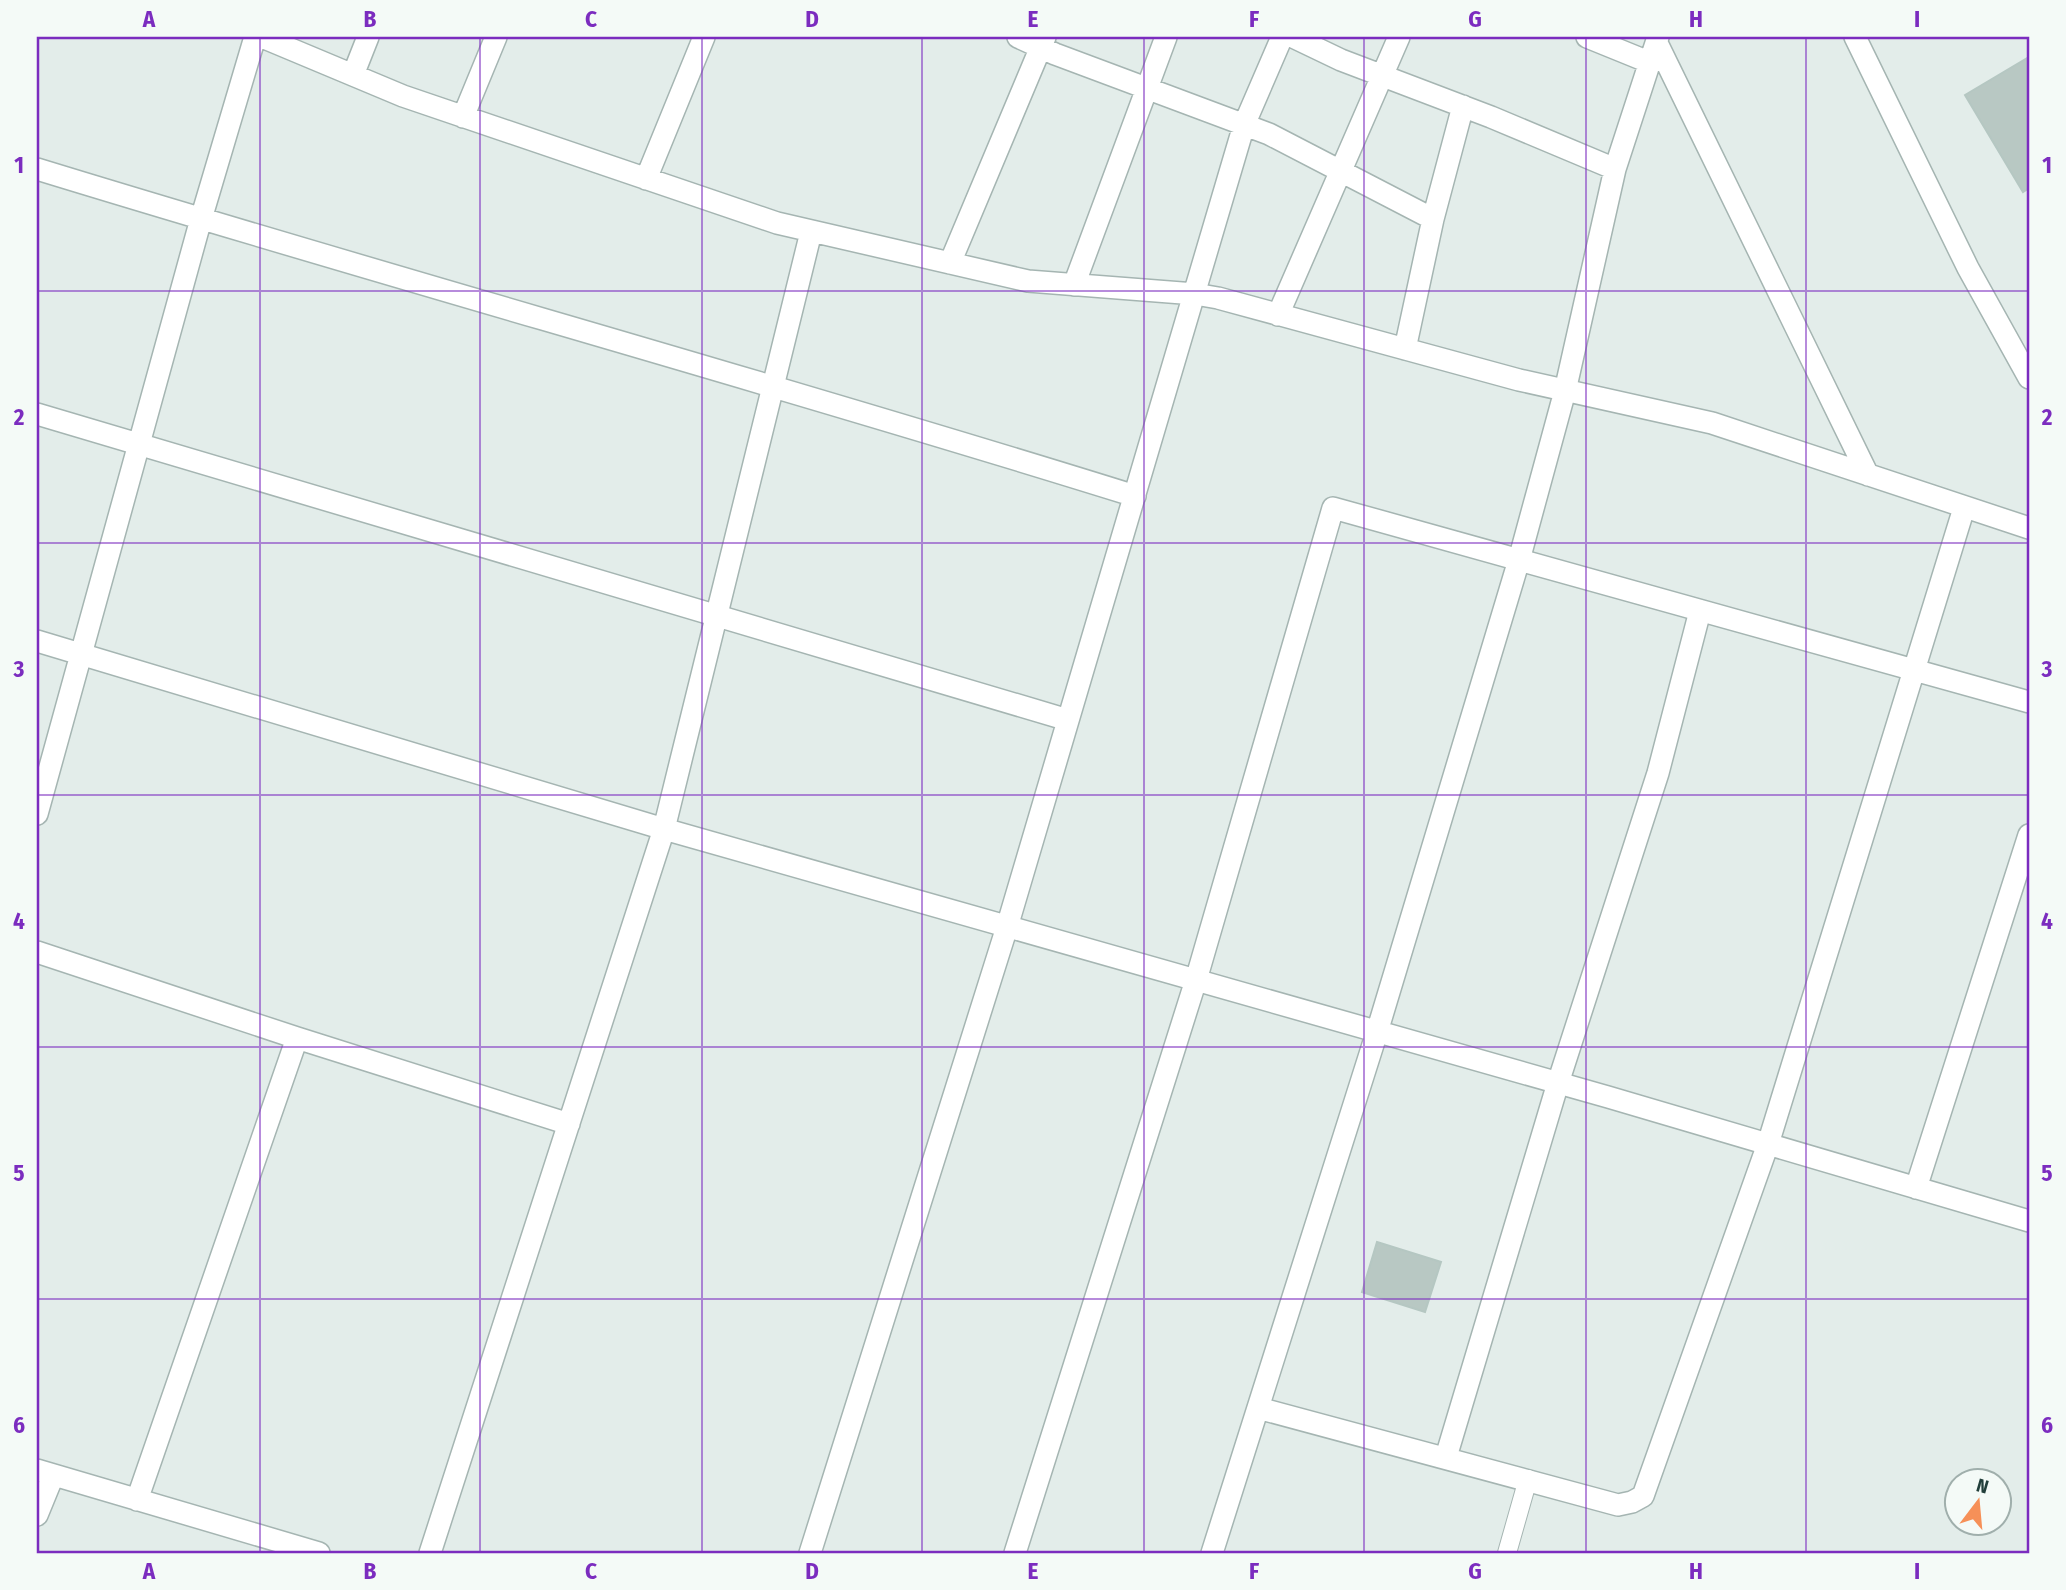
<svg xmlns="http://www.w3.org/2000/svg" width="2066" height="1590" font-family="'Fira Sans Condensed',sans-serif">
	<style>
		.building { fill: #b8c8c3; stroke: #b5c7c2; stroke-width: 2 }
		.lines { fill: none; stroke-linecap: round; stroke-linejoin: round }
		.service-casing { stroke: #a5b5b2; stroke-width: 20 }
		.minor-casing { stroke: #a5b5b2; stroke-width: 24 }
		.service { stroke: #fff; stroke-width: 18 }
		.minor { stroke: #fff; stroke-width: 21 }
		.grid { fill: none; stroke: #7b2cbf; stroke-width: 2; stroke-opacity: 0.55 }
		.neatline { fill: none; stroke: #7b2cbf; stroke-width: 2.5 }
		.grid-label { font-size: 23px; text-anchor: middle; font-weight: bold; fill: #7b2cbf }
	</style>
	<rect width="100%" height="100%" fill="#e3edea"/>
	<!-- building -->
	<path class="building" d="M 2029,57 L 2029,188 L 2023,192 L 1965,95 Z
		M 1377,1242 L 1441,1262 L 1425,1312 L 1362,1292 Z"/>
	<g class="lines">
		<defs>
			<path id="service" d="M 1507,1553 L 1528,1479"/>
			<path id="minor" d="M 262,37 L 403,96 L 777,223 L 1028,281 L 1195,294 L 1218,298 L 1519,380 L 1712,423 L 2029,528
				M 1018,37 L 1055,54 L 1269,134 L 1433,219
				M 1293,37 L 1341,60 L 1491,117 L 1615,169
				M 1587,37 L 1651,63
				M 1855,37 L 1968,268 L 2029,378
				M 1657,43 L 1868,475
				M 353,75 L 368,37
				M 463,117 L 496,37
				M 37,169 C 402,281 770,382 1135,496
				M 646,179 L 704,37
				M 950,263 L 1045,37
				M 1074,285 L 1166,37
				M 1278,315 L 1399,37
				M 1405,349 L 1433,219 L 1463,106
				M 37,414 L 1068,720
				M 37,641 L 664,829 L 1608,1097 L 2029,1221
				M 37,814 L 201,219 L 255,37
				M 37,952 L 297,1038 L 569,1124
				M 1916,1188 L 2029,835
				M 1258,1408 L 1618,1505 L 1632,1502 L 1643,1496 L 1768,1144 L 1964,508
				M 1446,1457 L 1558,1083 L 1658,773 L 1700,611
				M 37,1470 L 319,1553
				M 137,1500 L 297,1038
				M 37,1515 L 53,1476
				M 430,1553 L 664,829 L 811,232
				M 810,1553 L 1007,927 L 1244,125 L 1282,37
				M 1015,1553 L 1196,980 L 1333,508 L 2029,702
				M 1212,1553 L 1377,1032 L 1519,560 L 1565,391 L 1615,169 L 1658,37"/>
		</defs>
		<!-- service casing -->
		<use href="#service" class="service-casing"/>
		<!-- minor casing -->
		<use href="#minor" class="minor-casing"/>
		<!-- service -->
		<use href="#service" class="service"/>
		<!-- minor -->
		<use href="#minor" class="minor"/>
	</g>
	<!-- grid -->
	<path class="grid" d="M 260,37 L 260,1553M 480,37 L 480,1553M 702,37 L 702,1553M 922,37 L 922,1553M 1144,37 L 1144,1553M 1364,37 L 1364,1553M 1586,37 L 1586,1553M 1806,37 L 1806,1553M 37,291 L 2029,291M 37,543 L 2029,543M 37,795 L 2029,795M 37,1047 L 2029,1047M 37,1299 L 2029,1299"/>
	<!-- border -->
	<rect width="2066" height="1590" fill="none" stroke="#f4faf7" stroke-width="77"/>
	<!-- north arrow -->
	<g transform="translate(1978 1502) rotate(16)"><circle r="33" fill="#f4faf7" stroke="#a0afac" stroke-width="2"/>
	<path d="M0-5L12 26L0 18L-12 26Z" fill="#f69058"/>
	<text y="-10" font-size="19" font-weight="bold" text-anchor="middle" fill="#223f3b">N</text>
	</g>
	<rect x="38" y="38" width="1990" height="1514" class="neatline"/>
	<g class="grid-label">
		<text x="149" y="27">A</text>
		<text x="370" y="27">B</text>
		<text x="591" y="27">C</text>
		<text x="812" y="27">D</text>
		<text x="1033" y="27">E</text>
		<text x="1254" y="27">F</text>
		<text x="1475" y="27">G</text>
		<text x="1696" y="27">H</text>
		<text x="1917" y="27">I</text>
		<text x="19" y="173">1</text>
		<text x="2047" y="173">1</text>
		<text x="19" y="425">2</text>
		<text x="2047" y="425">2</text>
		<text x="19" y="677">3</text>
		<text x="2047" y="677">3</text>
		<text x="19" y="929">4</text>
		<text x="2047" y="929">4</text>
		<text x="19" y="1181">5</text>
		<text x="2047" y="1181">5</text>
		<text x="19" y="1433">6</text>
		<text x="2047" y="1433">6</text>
		<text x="149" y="1579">A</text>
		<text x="370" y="1579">B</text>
		<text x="591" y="1579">C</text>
		<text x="812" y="1579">D</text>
		<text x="1033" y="1579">E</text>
		<text x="1254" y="1579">F</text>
		<text x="1475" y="1579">G</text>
		<text x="1696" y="1579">H</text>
		<text x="1917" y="1579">I</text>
	</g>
</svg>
